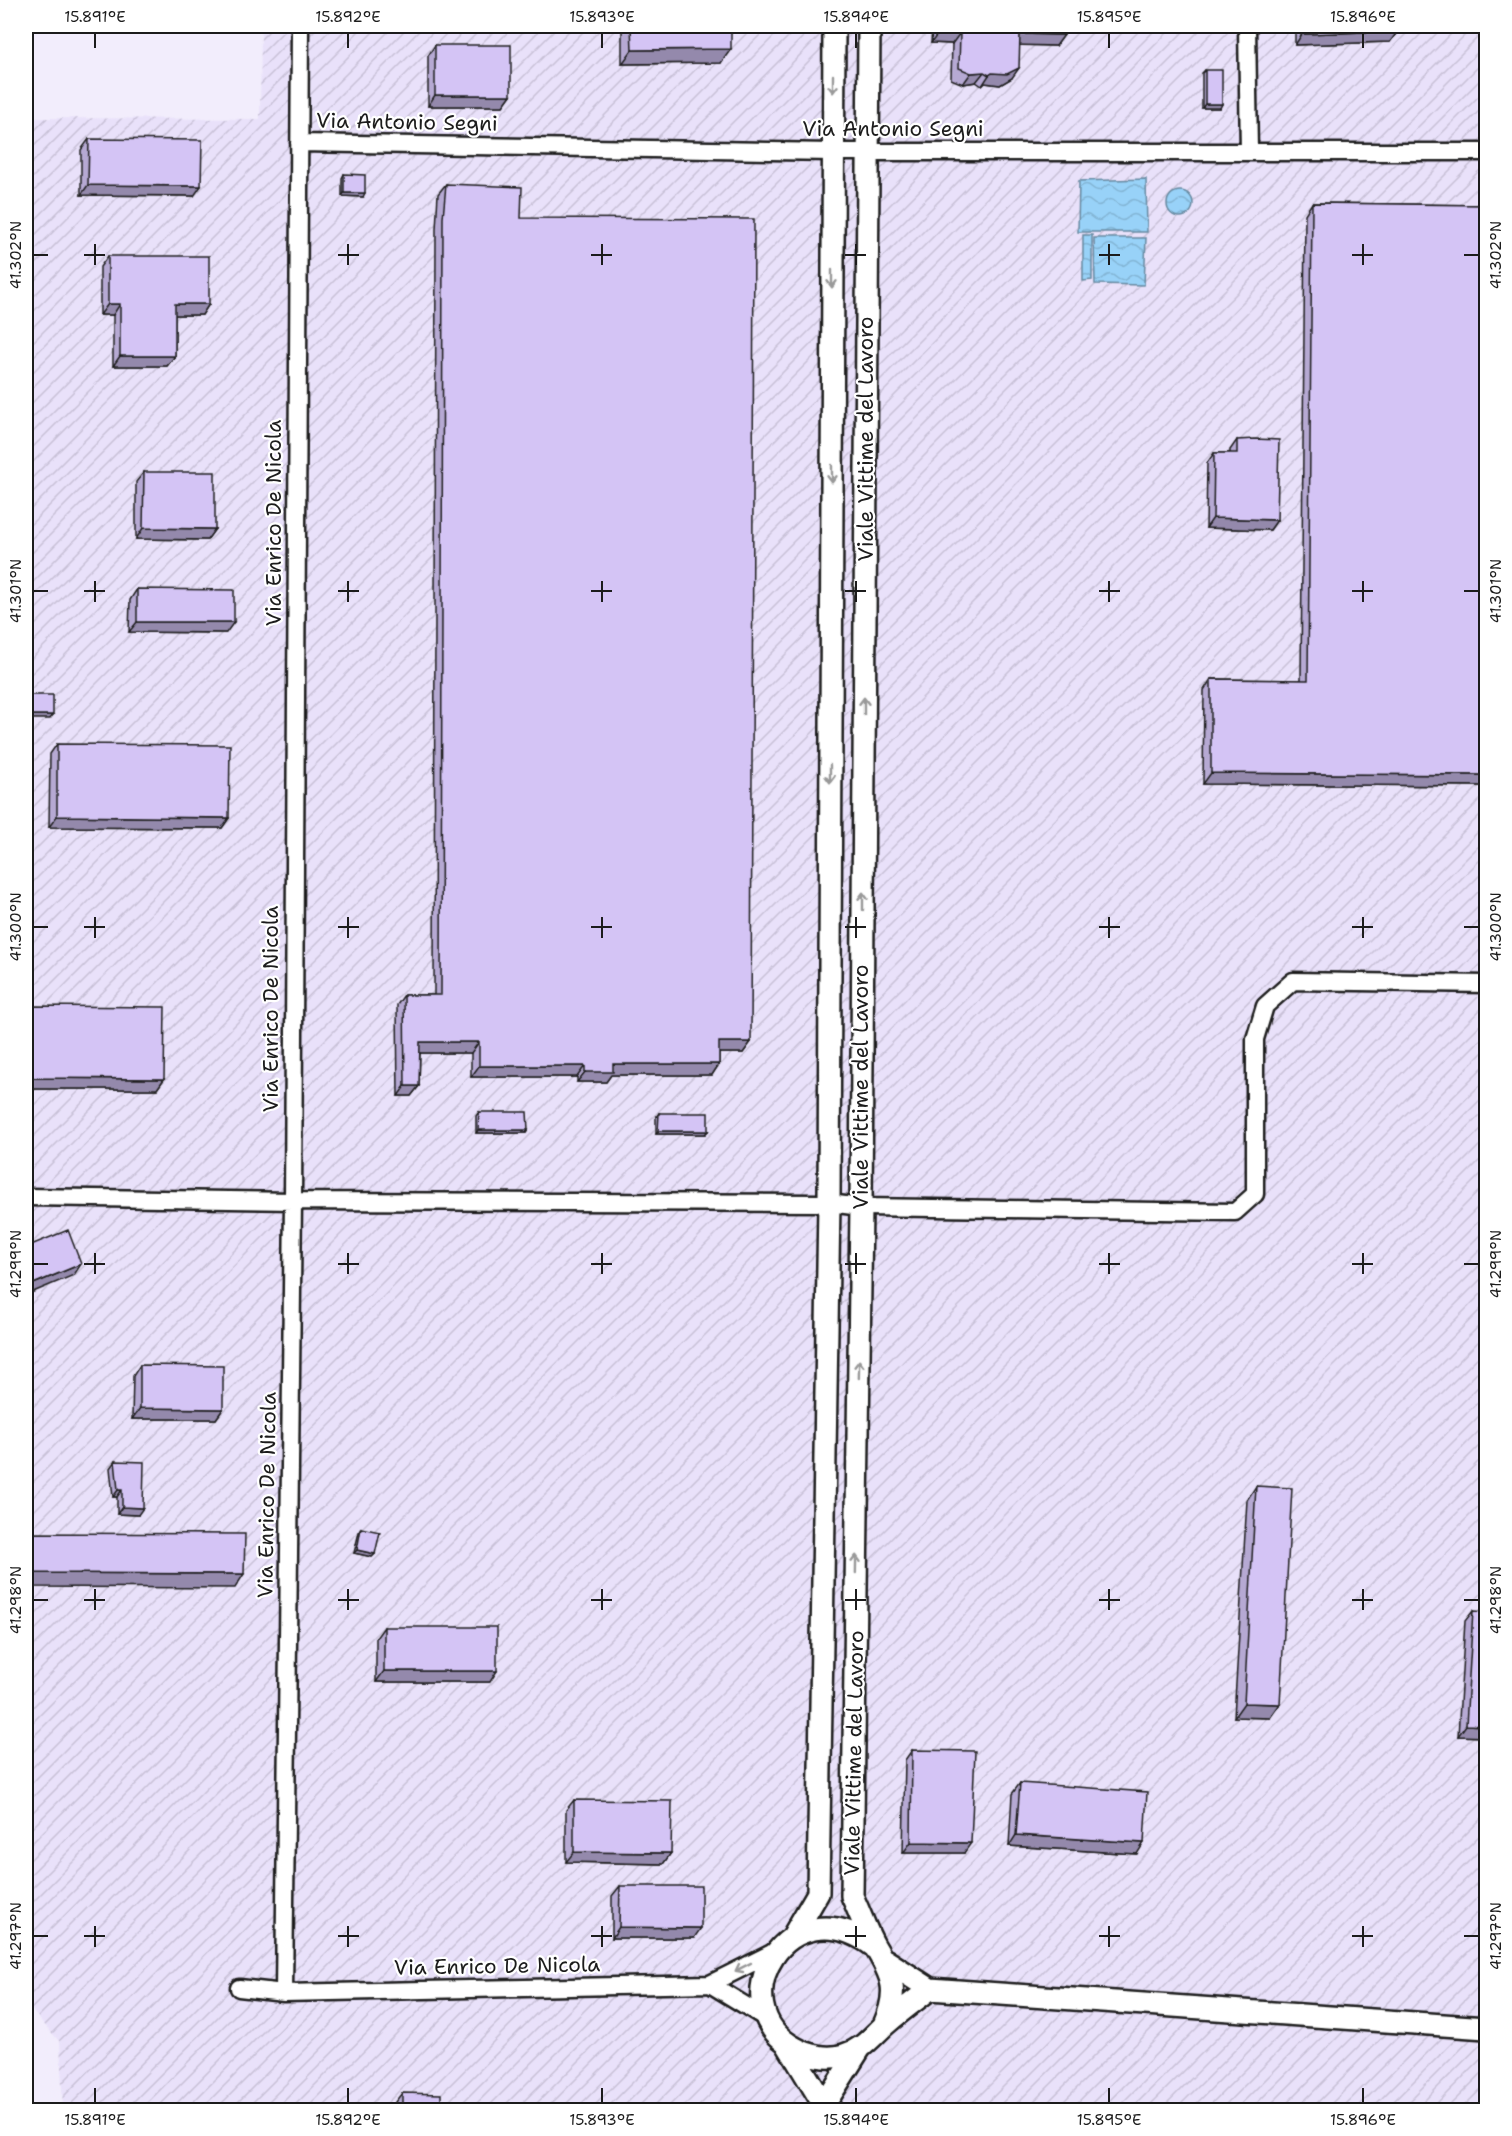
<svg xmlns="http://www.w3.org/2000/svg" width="1512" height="2136" font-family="'Shantell Sans',sans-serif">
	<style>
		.industrial { fill: url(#industrial-furrows) }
		.water { fill: url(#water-waves); stroke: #6689a0; stroke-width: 1.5 }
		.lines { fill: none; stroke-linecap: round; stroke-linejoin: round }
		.minor-casing { stroke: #1c1c1c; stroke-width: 21 }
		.tertiary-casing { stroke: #1c1c1c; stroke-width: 26 }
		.minor { stroke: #fff; stroke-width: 16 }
		.tertiary { stroke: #fff; stroke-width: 21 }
		.wall { fill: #b6a9d3; stroke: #1c1c1c; stroke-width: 1.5 }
		.shaded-wall { fill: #9489ac; stroke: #1c1c1c; stroke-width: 1.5 }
		.building { fill: #d4c4f5; stroke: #1c1c1c; stroke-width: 1.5 }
		.oneway { stroke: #999 }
		.ticks { fill: none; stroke: #1c1c1c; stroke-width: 2 }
		.labels { text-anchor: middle; stroke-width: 4.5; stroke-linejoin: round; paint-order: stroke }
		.street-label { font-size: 21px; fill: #1c1c1c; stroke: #fff }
		.neatline { fill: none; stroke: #1c1c1c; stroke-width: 2 }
		.ticks-label { font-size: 15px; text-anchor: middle; fill: #1c1c1c }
	</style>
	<defs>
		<pattern id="industrial-furrows" width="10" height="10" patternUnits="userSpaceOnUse" patternTransform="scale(1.5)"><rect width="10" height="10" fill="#e9e1fa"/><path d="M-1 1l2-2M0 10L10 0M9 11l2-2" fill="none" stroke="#c7c0d6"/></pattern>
		<pattern id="water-waves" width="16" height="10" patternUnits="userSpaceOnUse" patternTransform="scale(1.5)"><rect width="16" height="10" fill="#98d2f8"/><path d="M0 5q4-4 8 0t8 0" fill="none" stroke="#82b4d4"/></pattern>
	</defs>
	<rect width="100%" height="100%" fill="#f2edfc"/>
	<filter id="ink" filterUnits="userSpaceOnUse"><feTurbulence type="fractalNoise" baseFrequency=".0167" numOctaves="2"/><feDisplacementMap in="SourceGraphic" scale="12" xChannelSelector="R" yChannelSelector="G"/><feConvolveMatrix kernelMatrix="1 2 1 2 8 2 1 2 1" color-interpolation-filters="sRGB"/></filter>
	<g filter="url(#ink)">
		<!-- industrial -->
		<path class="industrial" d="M 261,26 L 1486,26 L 1486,2110 L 63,2110 L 60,2042 L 26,2004 L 26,118 L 260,119 Z"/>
		<!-- water -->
		<path class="water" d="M 1146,179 L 1147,232 L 1078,232 L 1079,181 Z
			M1167 204a13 13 0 1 1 26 0a13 13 0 1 1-26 0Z
			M 1083,235 L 1092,235 L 1092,280 L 1083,281 Z
			M 1094,238 L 1146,238 L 1144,285 L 1095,284 Z"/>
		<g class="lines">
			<defs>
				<path id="minor" d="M 1247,26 L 1249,152
					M 299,143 L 833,152 L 1486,152
					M 26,1197 L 293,1201 L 829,1203 L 861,1207 L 1235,1212 L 1255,1194 L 1255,1039 L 1265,1006 L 1293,981 L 1486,984
					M 710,1984 L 769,2020
					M 239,1988 L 284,1993 L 710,1984 L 776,1951
					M 284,1993 L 293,1201 L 300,26"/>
				<path id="tertiary" d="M 869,26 L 861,1207 L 852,1896 C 860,1913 866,1931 875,1947 C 893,1977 899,1991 884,2025
					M 793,1936 L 818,1893 L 829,1203 L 834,26
					M 875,1947 C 787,1881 718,2006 795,2048 C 809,2056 828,2060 844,2055 C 864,2049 872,2036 887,2023 C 901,2011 916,2000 930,1989
					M 885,1960 L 930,1989 L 1486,2028
					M 787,2044 L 824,2105
					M 824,2105 L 860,2048"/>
			</defs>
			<!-- minor casing -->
			<use href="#minor" class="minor-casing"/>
			<!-- tertiary casing -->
			<use href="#tertiary" class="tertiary-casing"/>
			<!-- minor -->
			<use href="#minor" class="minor"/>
			<!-- tertiary -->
			<use href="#tertiary" class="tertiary"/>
		</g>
		<!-- wall -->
		<path class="wall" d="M 622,26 L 731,26 L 721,63 L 622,64 Z
			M 932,26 L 1063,26 L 1064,35 L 1056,46 L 1019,45 L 1012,78 L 1000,85 L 985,83 L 982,86 L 976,82 L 963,84 L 951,79 L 952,44 L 931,43 Z
			M 1295,26 L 1398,26 L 1398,31 L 1390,42 L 1295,45 Z
			M 435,45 L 511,95 L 503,106 L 428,106 L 428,56 Z
			M 1205,70 L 1220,108 L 1202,108 L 1202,73 Z
			M 89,139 L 194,196 L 81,195 L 81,150 Z
			M 344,174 L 363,197 L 342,196 L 342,178 Z
			M 446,184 L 521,218 L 751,1042 L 743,1053 L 719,1053 L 719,1064 L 712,1075 L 611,1075 L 606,1082 L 577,1082 L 577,1077 L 471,1077 L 471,1053 L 420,1053 L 419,1086 L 411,1096 L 398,1096 L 397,1005 L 404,995 L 434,995 L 436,229 L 438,194 Z
			M 1312,203 L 1486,205 L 1486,786 L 1203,784 L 1204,690 L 1211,679 L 1301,680 L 1305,214 Z
			M 108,256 L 209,304 L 202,315 L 175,315 L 175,356 L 167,366 L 113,366 L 113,315 L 100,315 L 100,267 Z
			M 1237,440 L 1277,520 L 1270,530 L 1206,528 L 1207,463 L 1214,453 L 1230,453 L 1230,450 Z
			M 144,472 L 215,529 L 207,540 L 136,539 L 136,482 Z
			M 137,589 L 226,633 L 129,632 L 130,600 Z
			M 57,744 L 229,818 L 222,828 L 49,827 L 50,754 Z
			M 31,1006 L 164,1079 L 157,1089 L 27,1089 L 27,1158 L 26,1161 L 26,1014 Z
			M 479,1112 L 528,1130 L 526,1133 L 476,1133 L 476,1116 Z
			M 659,1113 L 708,1131 L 705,1134 L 656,1134 L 656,1117 Z
			M 140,1365 L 223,1409 L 216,1419 L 132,1419 L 133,1376 Z
			M 115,1461 L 138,1515 L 117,1514 L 117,1497 L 113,1497 L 110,1468 Z
			M 1256,1486 L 1270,1718 L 1234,1717 L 1247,1500 Z
			M 361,1528 L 375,1554 L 372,1557 L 354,1553 L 359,1532 Z
			M 1473,1611 L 1486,1737 L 1458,1736 L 1465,1621 Z
			M 384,1627 L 490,1682 L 376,1682 L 376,1638 Z
			M 912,1750 L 964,1853 L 903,1853 L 905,1760 Z
			M 1020,1783 L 1137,1854 L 1009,1846 L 1012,1794 Z
			M 574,1800 L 671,1853 L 663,1864 L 566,1862 L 566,1810 Z
			M 620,1886 L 694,1938 L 612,1938 L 612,1896 Z
			M 402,2093 L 441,2110 L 395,2110 L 395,2102 Z"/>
		<!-- shaded-wall -->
		<path class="shaded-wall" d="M 1398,31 L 1390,42 L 1295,45 L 1302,34 Z
			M 939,32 L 960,33 L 952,44 L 931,43 Z
			M 1020,34 L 1064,35 L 1056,46 L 1012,45 Z
			M 731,49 L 721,63 L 622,64 L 632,50 Z
			M 1019,68 L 1012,78 L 1000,85 L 985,83 L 982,86 L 989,75 L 992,73 Z
			M 984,72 L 976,82 L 963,84 L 971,73 Z
			M 435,95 L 511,95 L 503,106 L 428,106 Z
			M 1205,104 L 1222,104 L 1220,108 L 1202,108 Z
			M 88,185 L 201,186 L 194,196 L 81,195 Z
			M 344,193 L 365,193 L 363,197 L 342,196 Z
			M 108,304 L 120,304 L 113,315 L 100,315 Z
			M 175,304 L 209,304 L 202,315 L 167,315 Z
			M 120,356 L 175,356 L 167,366 L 113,366 Z
			M 1213,518 L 1277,520 L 1270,530 L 1206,528 Z
			M 143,528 L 215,529 L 207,540 L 136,539 Z
			M 137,622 L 234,622 L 226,633 L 129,632 Z
			M 26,715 L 53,715 L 50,719 L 26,719 Z
			M 1211,773 L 1486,775 L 1486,786 L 1203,784 Z
			M 57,816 L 229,818 L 222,828 L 49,827 Z
			M 420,1042 L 479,1042 L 471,1053 L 412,1053 Z
			M 719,1042 L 751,1042 L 743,1053 L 712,1053 Z
			M 613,1064 L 719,1064 L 712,1075 L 611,1075 L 606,1082 L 577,1082 L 585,1072 Z
			M 479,1066 L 585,1066 L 577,1077 L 471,1077 Z
			M 31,1078 L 164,1079 L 157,1089 L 26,1089 L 26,1086 Z
			M 405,1086 L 419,1086 L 411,1096 L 398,1096 Z
			M 478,1130 L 528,1130 L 526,1133 L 476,1133 Z
			M 658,1131 L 708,1131 L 705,1134 L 656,1134 Z
			M 81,1264 L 74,1275 L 26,1295 L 26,1287 Z
			M 140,1408 L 223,1409 L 216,1419 L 132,1419 Z
			M 118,1490 L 122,1490 L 117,1497 L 113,1497 Z
			M 122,1507 L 143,1508 L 138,1515 L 117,1514 Z
			M 357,1550 L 375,1554 L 372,1557 L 354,1553 Z
			M 26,1573 L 244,1574 L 235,1588 L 26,1587 Z
			M 384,1671 L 497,1671 L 490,1682 L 376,1682 Z
			M 1244,1703 L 1280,1704 L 1270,1718 L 1234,1717 Z
			M 1466,1725 L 1486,1726 L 1486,1737 L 1458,1736 Z
			M 1016,1835 L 1144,1843 L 1137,1854 L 1009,1846 Z
			M 911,1842 L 971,1843 L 964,1853 L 903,1853 Z
			M 574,1852 L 671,1853 L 663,1864 L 566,1862 Z
			M 619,1927 L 701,1928 L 694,1938 L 612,1938 Z"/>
		<!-- building -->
		<path class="building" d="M 631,26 L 731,26 L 731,49 L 632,50 Z
			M 939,26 L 1063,26 L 1064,35 L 1020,34 L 1019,68 L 1007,74 L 992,73 L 989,75 L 984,72 L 971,73 L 959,68 L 960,33 L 939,32 Z
			M 1302,26 L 1398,26 L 1398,31 L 1302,34 Z
			M 435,45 L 511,45 L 511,95 L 435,95 Z
			M 1205,70 L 1222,70 L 1222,104 L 1205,104 Z
			M 89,139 L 202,140 L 201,186 L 88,185 Z
			M 344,174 L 365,175 L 365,193 L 344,193 Z
			M 446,184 L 522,187 L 521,218 L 754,219 L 751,1042 L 719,1042 L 719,1064 L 613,1064 L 613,1072 L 585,1072 L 585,1066 L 479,1066 L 479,1042 L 420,1042 L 419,1086 L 405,1086 L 404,995 L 441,995 L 443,218 Z
			M 1312,203 L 1486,205 L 1486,775 L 1211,773 L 1211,679 L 1308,680 Z
			M 108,256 L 209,256 L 209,304 L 175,304 L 175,356 L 120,356 L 120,304 L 108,304 Z
			M 1255,439 L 1279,440 L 1277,520 L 1213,518 L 1214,453 L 1237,453 L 1237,440 Z
			M 144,472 L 215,472 L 215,529 L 143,528 Z
			M 137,589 L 234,590 L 234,622 L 137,622 Z
			M 26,695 L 53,695 L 53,715 L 26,715 Z
			M 57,744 L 230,745 L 229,818 L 57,816 Z
			M 31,1006 L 165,1007 L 164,1079 L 31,1078 Z
			M 26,1086 L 27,1086 L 27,1158 L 26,1158 Z
			M 479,1112 L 527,1112 L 528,1130 L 478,1130 Z
			M 659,1113 L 708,1113 L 708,1131 L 658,1131 Z
			M 68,1230 L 81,1264 L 26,1287 L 26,1247 Z
			M 140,1365 L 223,1366 L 223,1409 L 140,1408 Z
			M 115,1461 L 144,1462 L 143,1508 L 122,1507 L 122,1490 L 118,1490 Z
			M 1256,1486 L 1292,1488 L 1280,1704 L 1244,1703 Z
			M 361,1528 L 380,1532 L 375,1554 L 357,1550 Z
			M 26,1533 L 245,1534 L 244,1574 L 26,1573 Z
			M 1473,1611 L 1486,1612 L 1486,1726 L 1466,1725 Z
			M 384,1627 L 497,1627 L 497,1671 L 384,1671 Z
			M 912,1750 L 975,1751 L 971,1843 L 911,1842 Z
			M 1020,1783 L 1147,1792 L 1144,1843 L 1016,1835 Z
			M 574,1800 L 672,1801 L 671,1853 L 574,1852 Z
			M 620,1886 L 701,1886 L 701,1928 L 619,1927 Z
			M 402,2093 L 441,2094 L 441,2110 L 402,2110 Z
			M 559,2106 L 621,2107 L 621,2110 L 559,2110 Z"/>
		<!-- one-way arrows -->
		<defs><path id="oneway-shaft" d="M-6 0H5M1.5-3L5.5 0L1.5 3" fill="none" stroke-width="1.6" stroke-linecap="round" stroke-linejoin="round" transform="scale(1.5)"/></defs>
		<g class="oneway">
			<use href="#oneway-shaft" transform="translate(833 84) rotate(90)"/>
			<use href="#oneway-shaft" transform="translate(832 279) rotate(90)"/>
			<use href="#oneway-shaft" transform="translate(832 474) rotate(90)"/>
			<use href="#oneway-shaft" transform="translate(864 706) rotate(-90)"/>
			<use href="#oneway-shaft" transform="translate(830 774) rotate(90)"/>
			<use href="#oneway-shaft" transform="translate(863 901) rotate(-90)"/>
			<use href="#oneway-shaft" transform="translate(859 1369) rotate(-89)"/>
			<use href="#oneway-shaft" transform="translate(856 1564) rotate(-89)"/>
			<use href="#oneway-shaft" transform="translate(743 1967) rotate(153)"/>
		</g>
	</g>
	<!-- ticks -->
	<path class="ticks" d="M 95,33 L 95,48M 348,33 L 348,48M 602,33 L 602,48M 856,33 L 856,48M 1109,33 L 1109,48M 1363,33 L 1363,48M 95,244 L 95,265M 348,244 L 348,265M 602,244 L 602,265M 856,244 L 856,265M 1109,244 L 1109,265M 1363,244 L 1363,265M 33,255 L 48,255M 84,255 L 105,255M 338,255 L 359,255M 591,255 L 612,255M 845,255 L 866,255M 1099,255 L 1120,255M 1352,255 L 1373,255M 1464,255 L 1479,255M 95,581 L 95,602M 348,581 L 348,602M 602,581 L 602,602M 856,581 L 856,602M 1109,581 L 1109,602M 1363,581 L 1363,602M 33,591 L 48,591M 84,591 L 105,591M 338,591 L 359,591M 591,591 L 612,591M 845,591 L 866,591M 1099,591 L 1120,591M 1352,591 L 1373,591M 1464,591 L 1479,591M 95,917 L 95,938M 348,917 L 348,938M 602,917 L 602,938M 856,917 L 856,938M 1109,917 L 1109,938M 1363,917 L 1363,938M 33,927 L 48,927M 84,927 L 105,927M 338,927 L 359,927M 591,927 L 612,927M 845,927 L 866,927M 1099,927 L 1120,927M 1352,927 L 1373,927M 1464,927 L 1479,927M 95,1253 L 95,1274M 348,1253 L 348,1274M 602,1253 L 602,1274M 856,1253 L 856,1274M 1109,1253 L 1109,1274M 1363,1253 L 1363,1274M 33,1264 L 48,1264M 84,1264 L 105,1264M 338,1264 L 359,1264M 591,1264 L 612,1264M 845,1264 L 866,1264M 1099,1264 L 1120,1264M 1352,1264 L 1373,1264M 1464,1264 L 1479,1264M 95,1589 L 95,1610M 348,1589 L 348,1610M 602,1589 L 602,1610M 856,1589 L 856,1610M 1109,1589 L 1109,1610M 1363,1589 L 1363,1610M 33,1600 L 48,1600M 84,1600 L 105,1600M 338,1600 L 359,1600M 591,1600 L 612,1600M 845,1600 L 866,1600M 1099,1600 L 1120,1600M 1352,1600 L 1373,1600M 1464,1600 L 1479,1600M 95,1926 L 95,1947M 348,1926 L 348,1947M 602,1926 L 602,1947M 856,1926 L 856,1947M 1109,1926 L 1109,1947M 1363,1926 L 1363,1947M 33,1936 L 48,1936M 84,1936 L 105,1936M 338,1936 L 359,1936M 591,1936 L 612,1936M 845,1936 L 866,1936M 1099,1936 L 1120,1936M 1352,1936 L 1373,1936M 1464,1936 L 1479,1936M 95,2088 L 95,2103M 348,2088 L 348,2103M 602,2088 L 602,2103M 856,2088 L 856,2103M 1109,2088 L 1109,2103M 1363,2088 L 1363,2103"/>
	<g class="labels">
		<!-- street labels -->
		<g class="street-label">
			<text transform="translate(407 122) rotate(1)" y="7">Via Antonio Segni</text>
			<text x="893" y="136">Via Antonio Segni</text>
			<text transform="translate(866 439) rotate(-90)" y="7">Viale Vittime del Lavoro</text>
			<text transform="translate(274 523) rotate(-90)" y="7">Via Enrico De Nicola</text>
			<text transform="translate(271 1009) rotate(-90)" y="7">Via Enrico De Nicola</text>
			<text transform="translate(861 1087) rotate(-90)" y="7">Viale Vittime del Lavoro</text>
			<text transform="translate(267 1495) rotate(-89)" y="7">Via Enrico De Nicola</text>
			<text transform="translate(854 1753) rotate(-89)" y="7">Viale Vittime del Lavoro</text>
			<text transform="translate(497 1966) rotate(-1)" y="7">Via Enrico De Nicola</text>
		</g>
	</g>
	<!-- margin -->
	<rect width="1512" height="2136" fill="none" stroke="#fff" stroke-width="66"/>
	<rect x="33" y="33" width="1446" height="2070" class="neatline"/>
	<g class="ticks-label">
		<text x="95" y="22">15.891°E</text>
		<text x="348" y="22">15.892°E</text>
		<text x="602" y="22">15.893°E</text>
		<text x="856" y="22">15.894°E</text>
		<text x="1109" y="22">15.895°E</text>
		<text x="1363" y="22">15.896°E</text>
		<text transform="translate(16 255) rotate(-90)" y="5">41.302°N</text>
		<text transform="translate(1496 255) rotate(-90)" y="5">41.302°N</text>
		<text transform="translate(16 591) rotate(-90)" y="5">41.301°N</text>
		<text transform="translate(1496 591) rotate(-90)" y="5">41.301°N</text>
		<text transform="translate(16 927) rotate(-90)" y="5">41.300°N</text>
		<text transform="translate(1496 927) rotate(-90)" y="5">41.300°N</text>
		<text transform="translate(16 1264) rotate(-90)" y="5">41.299°N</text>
		<text transform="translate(1496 1264) rotate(-90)" y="5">41.299°N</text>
		<text transform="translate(16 1600) rotate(-90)" y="5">41.298°N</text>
		<text transform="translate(1496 1600) rotate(-90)" y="5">41.298°N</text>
		<text transform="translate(16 1936) rotate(-90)" y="5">41.297°N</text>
		<text transform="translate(1496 1936) rotate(-90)" y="5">41.297°N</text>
		<text x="95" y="2125">15.891°E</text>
		<text x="348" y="2125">15.892°E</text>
		<text x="602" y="2125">15.893°E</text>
		<text x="856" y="2125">15.894°E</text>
		<text x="1109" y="2125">15.895°E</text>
		<text x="1363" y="2125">15.896°E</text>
	</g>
</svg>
